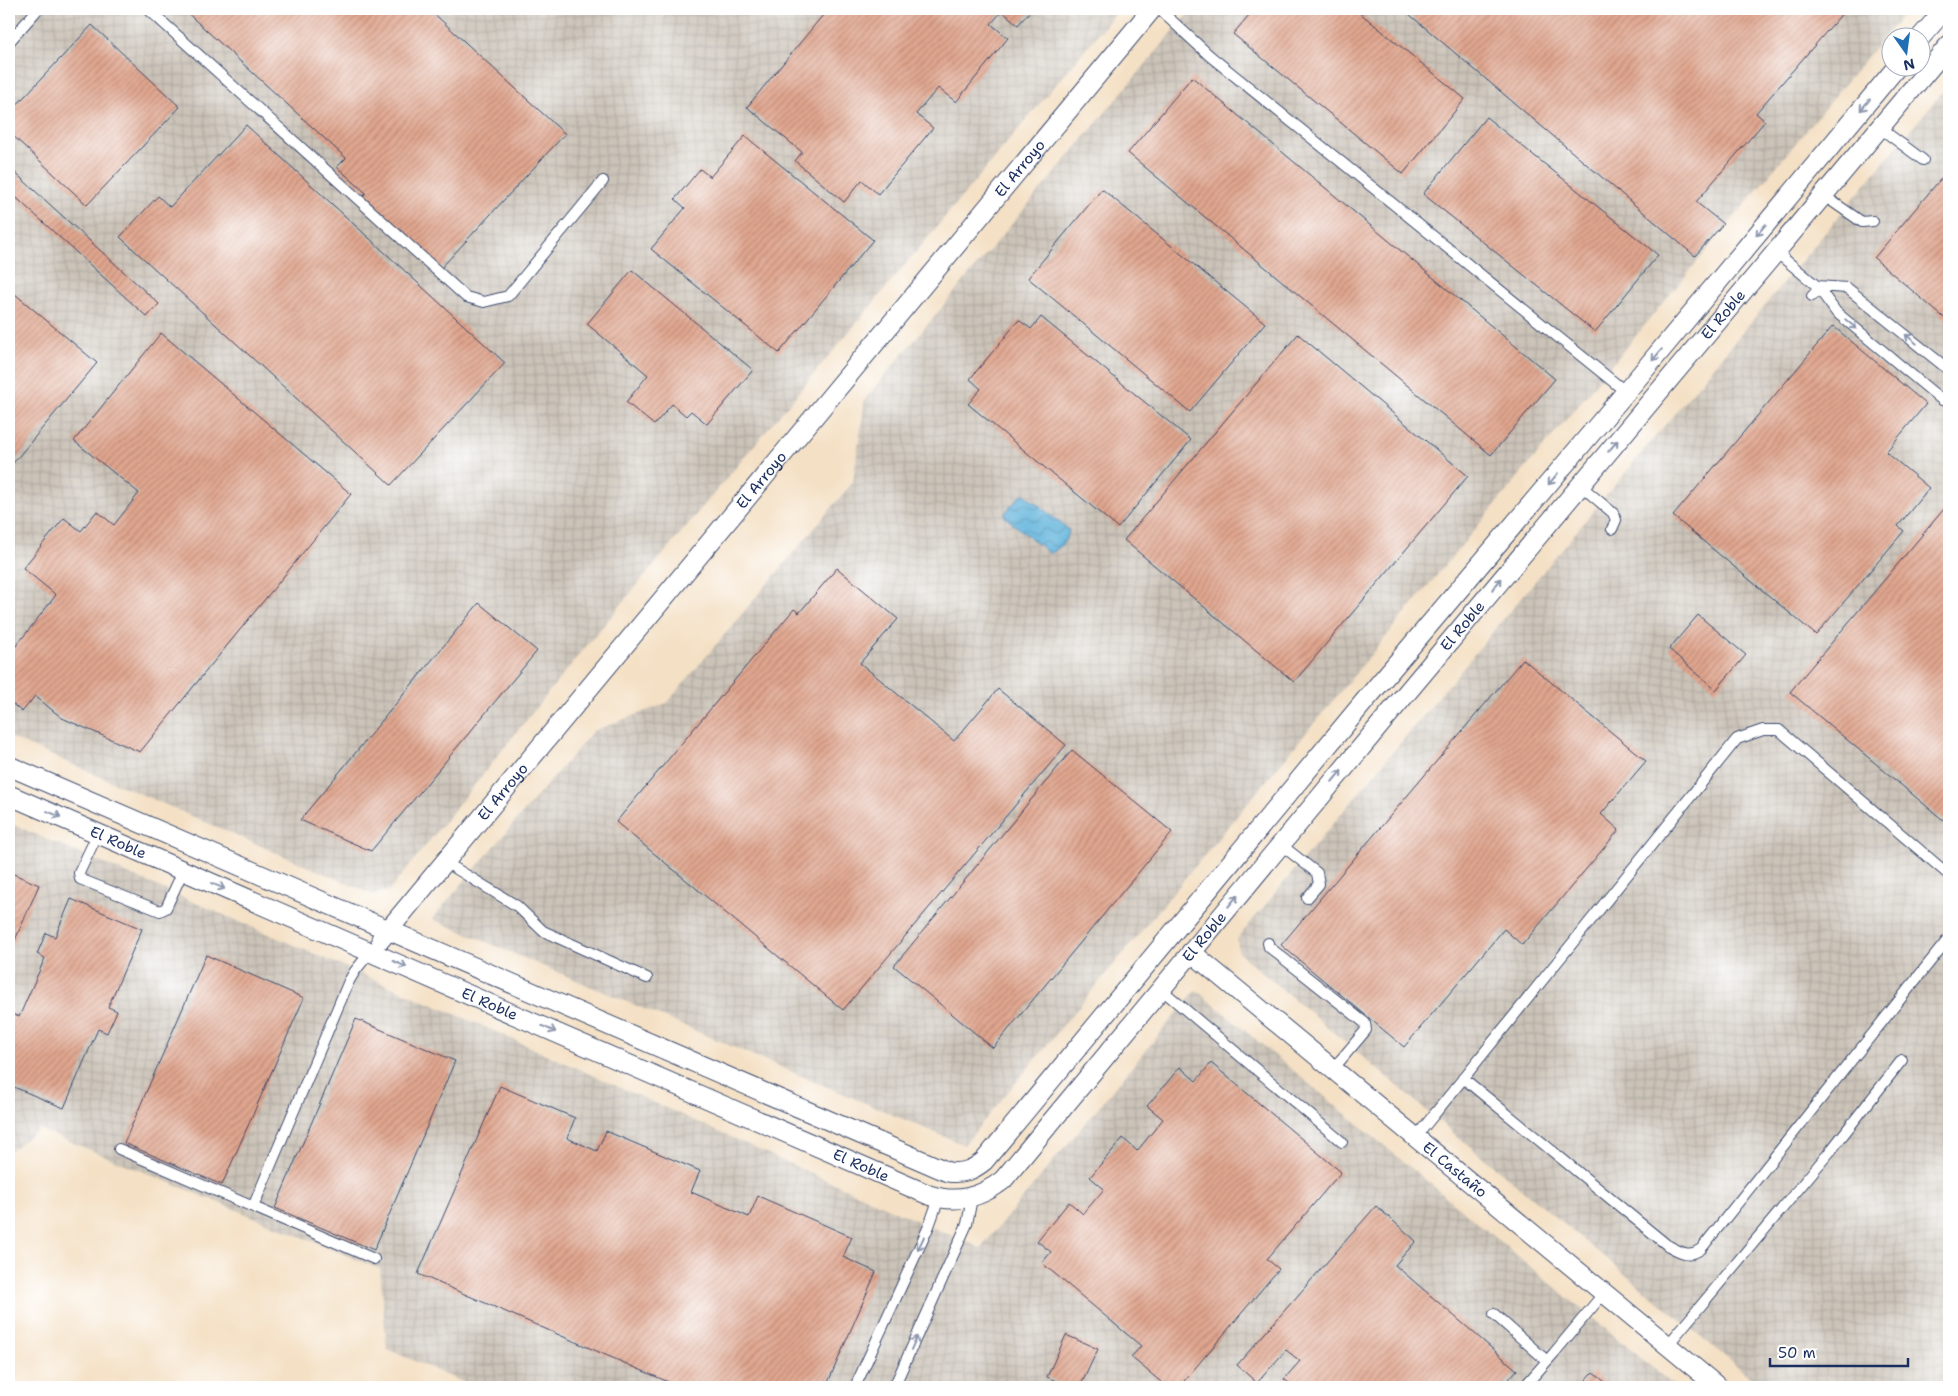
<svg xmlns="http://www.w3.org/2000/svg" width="1958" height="1396" font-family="'Shantell Sans',sans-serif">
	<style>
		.industrial { fill: url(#industrial-grid) }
		.water { fill: url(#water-waves); stroke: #3d709c }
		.building { fill: url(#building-hatch) }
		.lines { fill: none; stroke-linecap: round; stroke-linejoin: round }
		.lane-casing { stroke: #3c4a6d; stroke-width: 12 }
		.street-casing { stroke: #3c4a6d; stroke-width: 21 }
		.lane { stroke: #fff; stroke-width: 10 }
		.street { stroke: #fff; stroke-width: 19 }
		.oneway { stroke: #8d97ae }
		.labels { text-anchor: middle; stroke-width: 4; stroke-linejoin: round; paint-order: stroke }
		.street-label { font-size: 15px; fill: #1b2f5e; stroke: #fff }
	</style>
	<defs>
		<pattern id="industrial-grid" width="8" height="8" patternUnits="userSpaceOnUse" patternTransform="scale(1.25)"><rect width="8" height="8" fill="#cbc3b8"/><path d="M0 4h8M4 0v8" fill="none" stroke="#aea8a1"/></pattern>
		<pattern id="water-waves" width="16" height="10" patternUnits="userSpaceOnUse" patternTransform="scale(1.25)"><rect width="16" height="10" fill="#5fb2db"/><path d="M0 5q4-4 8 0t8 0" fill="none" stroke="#4e91b5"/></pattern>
		<pattern id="building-hatch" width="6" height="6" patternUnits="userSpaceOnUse" patternTransform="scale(1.25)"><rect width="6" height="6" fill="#e1a68e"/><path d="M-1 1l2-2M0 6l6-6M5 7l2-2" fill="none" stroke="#b68877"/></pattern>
	</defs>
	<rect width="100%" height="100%" fill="#fff"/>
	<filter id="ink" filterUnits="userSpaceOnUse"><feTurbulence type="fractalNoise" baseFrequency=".02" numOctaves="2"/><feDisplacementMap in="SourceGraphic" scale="10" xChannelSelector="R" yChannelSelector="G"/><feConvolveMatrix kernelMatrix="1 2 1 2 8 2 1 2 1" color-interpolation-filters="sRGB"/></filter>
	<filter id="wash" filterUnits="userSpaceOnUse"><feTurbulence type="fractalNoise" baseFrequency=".0096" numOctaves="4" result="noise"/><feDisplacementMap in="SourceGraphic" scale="20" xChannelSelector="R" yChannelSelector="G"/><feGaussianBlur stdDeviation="1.12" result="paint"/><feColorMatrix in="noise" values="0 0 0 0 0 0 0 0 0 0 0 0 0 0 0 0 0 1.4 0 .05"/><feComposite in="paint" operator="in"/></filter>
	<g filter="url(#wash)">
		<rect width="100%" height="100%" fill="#f4e0c4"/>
		<!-- industrial -->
		<path class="industrial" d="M 9,9 L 1119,9 L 573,662 L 390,890 L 374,895 L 9,737 Z
			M 1192,9 L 1907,9 L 964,1145 L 432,919 L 593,731 L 667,703 L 853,482 L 865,399 Z
			M 1949,84 L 1949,1387 L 1762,1387 L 1433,1116 L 1239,953 L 1237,939 Z
			M 9,823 L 485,1027 L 929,1226 L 981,1248 L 1196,990 L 1676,1387 L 474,1387 L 387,1349 L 380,1269 L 39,1129 L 9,1152 Z"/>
		<!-- water -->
		<path class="water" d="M 1023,493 L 1069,530 C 1069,538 1058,552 1049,553 L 1005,517 L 1005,513 Z"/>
		<g id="blocks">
			<!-- building -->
			<path class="building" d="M 183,9 L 429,9 L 565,134 L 441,268 L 363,196 L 366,193 L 337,167 L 346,158 Z
				M 828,9 L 1032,9 L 1018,25 L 1002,11 L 991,24 L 1008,38 L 956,102 L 938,88 L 916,114 L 933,128 L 878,194 L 862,180 L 844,202 L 795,161 L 802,152 L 747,107 Z
				M 1254,9 L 1355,9 L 1465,99 L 1403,174 L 1233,34 Z
				M 1403,9 L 1846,9 L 1756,113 L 1765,121 L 1696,202 L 1723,224 L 1695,256 Z
				M 92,25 L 180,107 L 87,205 L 9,132 L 9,113 Z
				M 1192,77 L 1555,379 L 1491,455 L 1128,153 Z
				M 1486,117 L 1658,255 L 1595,332 L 1423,194 Z
				M 246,125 L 505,363 L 391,485 L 120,237 L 158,196 L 170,207 Z
				M 745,136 L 873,240 L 779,353 L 651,249 L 685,208 L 675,199 L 700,169 L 710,177 Z
				M 11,169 L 159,304 L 147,317 L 9,191 L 9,171 Z
				M 1949,169 L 1949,322 L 1874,258 Z
				M 1102,189 L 1265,323 L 1190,412 L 1028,278 Z
				M 632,270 L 753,370 L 707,424 L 691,411 L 686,416 L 672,404 L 654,425 L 626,402 L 648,375 L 587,324 Z
				M 9,289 L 97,363 L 9,468 Z
				M 1041,317 L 1191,440 L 1118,528 L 968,404 L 981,389 L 970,379 L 1019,320 L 1031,329 Z
				M 1833,326 L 1926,404 L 1886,452 L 1929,488 L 1898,526 L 1904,531 L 1816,635 L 1673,516 Z
				M 161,333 L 351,494 L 140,752 L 62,718 L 35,696 L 22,712 L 9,701 L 9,640 L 16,646 L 56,595 L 23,568 L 64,518 L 81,531 L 97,511 L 114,525 L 139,493 L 74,441 Z
				M 1298,334 L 1468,476 L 1294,682 L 1124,540 Z
				M 1949,503 L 1949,825 L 1790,692 Z
				M 837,568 L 898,619 L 860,663 L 954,741 L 998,689 L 1066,745 L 843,1010 L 616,822 L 794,609 L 799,613 Z
				M 479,603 L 537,651 L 371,851 L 300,820 Z
				M 1698,615 L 1746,655 L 1716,690 L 1669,649 Z
				M 1523,659 L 1646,761 L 1601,814 L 1619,830 L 1522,945 L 1504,929 L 1404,1047 L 1281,945 Z
				M 1072,750 L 1172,832 L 993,1048 L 894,966 Z
				M 9,872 L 39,885 L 9,954 Z
				M 71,899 L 142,929 L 108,1007 L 117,1011 L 107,1033 L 98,1029 L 64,1108 L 9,1085 L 10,1039 L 9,1021 L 12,1014 L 19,1017 L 45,958 L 37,954 L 46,933 L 55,937 Z
				M 206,955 L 304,998 L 222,1185 L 124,1143 Z
				M 356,1019 L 455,1061 L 374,1250 L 275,1208 Z
				M 1211,1063 L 1341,1172 L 1267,1259 L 1279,1269 L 1179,1387 L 1167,1387 L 1131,1357 L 1141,1346 L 1042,1263 L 1051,1252 L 1037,1241 L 1069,1202 L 1083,1214 L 1104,1189 L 1090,1177 L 1123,1138 L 1137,1151 L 1163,1119 L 1147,1106 L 1180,1067 L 1196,1081 Z
				M 500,1086 L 575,1118 L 567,1138 L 597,1151 L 606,1131 L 700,1171 L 691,1192 L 749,1217 L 758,1196 L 852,1237 L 843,1257 L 876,1272 L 826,1387 L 680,1387 L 418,1274 Z
				M 1376,1206 L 1416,1241 L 1395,1265 L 1517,1370 L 1502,1387 L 1294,1387 L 1284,1379 L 1300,1361 L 1286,1350 L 1257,1383 L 1237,1365 Z
				M 1066,1335 L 1098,1349 L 1080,1387 L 1070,1387 L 1047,1377 Z
				M 1593,1372 L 1611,1387 L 1580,1387 Z"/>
		</g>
	</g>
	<g filter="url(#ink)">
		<use href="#blocks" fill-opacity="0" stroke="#3c4a6d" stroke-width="1"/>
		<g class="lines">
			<defs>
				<path id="lane" d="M 148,9 L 466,297 L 484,302 L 508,296 L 603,181
					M 1159,9 L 1210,56 L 1626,392
					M 9,42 L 38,9
					M 1880,128 L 1923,160
					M 1823,195 L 1862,222 L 1873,221
					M 1776,252 L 1817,286 L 1817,291 L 1812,296
					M 1949,370 L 1847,288 L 1817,286 L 1836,312 L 1942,400 L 1949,402
					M 1580,485 L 1613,513 L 1616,520 L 1612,529
					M 98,833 L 79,873 L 80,879 L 160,911 L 166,908 L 183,871
					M 1280,844 L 1317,873 L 1319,884 L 1307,898
					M 445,862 L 517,906 L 543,931 L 647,978
					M 1268,943 L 1269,947 L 1365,1023 L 1366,1030 L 1333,1069
					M 1161,989 L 1342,1142
					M 1463,1078 L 1667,1245 C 1680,1252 1689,1258 1701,1249 L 1949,938
					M 1416,1137 L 1737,739 L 1763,730 L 1779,730 L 1949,875
					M 119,1149 L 374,1259
					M 253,1207 L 349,981 L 355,971 L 371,951
					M 1494,1314 L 1547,1361
					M 1667,1346 L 1832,1149 L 1902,1060
					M 855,1387 L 929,1226 L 939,1198
					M 894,1387 L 967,1224 L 972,1198
					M 1524,1387 L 1554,1353 L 1604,1293"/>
				<g id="street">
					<path d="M 1920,38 L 1945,9"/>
					<path d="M 9,766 L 948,1172 C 963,1174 973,1170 984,1161 L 1363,703 L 1626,392 L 1896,68"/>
					<path id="s1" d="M 9,795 L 929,1195 C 957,1204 980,1198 1003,1180 L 1384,720 L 1949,45"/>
					<path id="s2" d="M 381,939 L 1152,9"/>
					<path id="s3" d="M 1191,952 L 1718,1387"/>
				</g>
			</defs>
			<!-- lane casing -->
			<use href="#lane" class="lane-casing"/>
			<!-- street casing -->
			<use href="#street" class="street-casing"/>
			<!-- lane -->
			<use href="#lane" class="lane"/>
			<!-- street -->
			<use href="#street" class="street"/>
		</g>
		<!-- one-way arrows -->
		<defs><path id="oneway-shaft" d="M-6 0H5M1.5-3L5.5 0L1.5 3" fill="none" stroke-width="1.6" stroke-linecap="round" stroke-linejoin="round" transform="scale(1.25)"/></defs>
		<g class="oneway">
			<use href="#oneway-shaft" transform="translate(1865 105) rotate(130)"/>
			<use href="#oneway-shaft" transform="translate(1761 230) rotate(130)"/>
			<use href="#oneway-shaft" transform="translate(1851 324) rotate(40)"/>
			<use href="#oneway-shaft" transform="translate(1911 339) rotate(-141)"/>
			<use href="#oneway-shaft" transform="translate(1657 355) rotate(130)"/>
			<use href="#oneway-shaft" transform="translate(1613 446) rotate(-50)"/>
			<use href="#oneway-shaft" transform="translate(1553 479) rotate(130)"/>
			<use href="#oneway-shaft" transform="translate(1497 584) rotate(-50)"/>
			<use href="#oneway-shaft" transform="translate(1337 776) rotate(-50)"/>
			<use href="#oneway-shaft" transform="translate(54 814) rotate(23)"/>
			<use href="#oneway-shaft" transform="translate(218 886) rotate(23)"/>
			<use href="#oneway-shaft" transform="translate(1233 901) rotate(-50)"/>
			<use href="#oneway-shaft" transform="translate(400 964) rotate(24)"/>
			<use href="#oneway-shaft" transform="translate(549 1029) rotate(24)"/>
			<use href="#oneway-shaft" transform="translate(921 1243) rotate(115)"/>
			<use href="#oneway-shaft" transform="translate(914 1343) rotate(-66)"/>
		</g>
	</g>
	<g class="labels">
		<!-- street labels -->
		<g class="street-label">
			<text dy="5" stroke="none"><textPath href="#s2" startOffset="1001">El Arroyo</textPath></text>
			<text dy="5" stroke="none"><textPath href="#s1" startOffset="2208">El Roble</textPath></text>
			<text dy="5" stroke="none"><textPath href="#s2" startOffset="596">El Arroyo</textPath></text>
			<text dy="5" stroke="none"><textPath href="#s1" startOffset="1802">El Roble</textPath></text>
			<text dy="5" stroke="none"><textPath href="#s2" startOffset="191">El Arroyo</textPath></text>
			<text dy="5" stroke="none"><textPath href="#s1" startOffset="119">El Roble</textPath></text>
			<text dy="5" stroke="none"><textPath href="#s1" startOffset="1398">El Roble</textPath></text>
			<text dy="5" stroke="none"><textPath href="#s1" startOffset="524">El Roble</textPath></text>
			<text dy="5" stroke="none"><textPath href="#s1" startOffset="929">El Roble</textPath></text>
			<text dy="5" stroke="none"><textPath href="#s3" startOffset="342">El Castaño</textPath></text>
		</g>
	</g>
	<!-- margin -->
	<rect width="1958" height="1396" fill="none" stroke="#fff" stroke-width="30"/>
	<!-- north arrow -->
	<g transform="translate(1906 52) rotate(166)"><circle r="24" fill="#ffffff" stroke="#a4acbf"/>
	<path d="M0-4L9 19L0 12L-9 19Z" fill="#1f6fb2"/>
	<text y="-8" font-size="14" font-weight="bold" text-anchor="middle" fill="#1b2f5e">N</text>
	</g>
	<!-- scale -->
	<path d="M1770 1358v8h138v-8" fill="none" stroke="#1b2f5e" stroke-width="2.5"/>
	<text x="1778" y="1358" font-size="15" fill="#1b2f5e" stroke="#ffffff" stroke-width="4" paint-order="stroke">50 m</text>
</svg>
